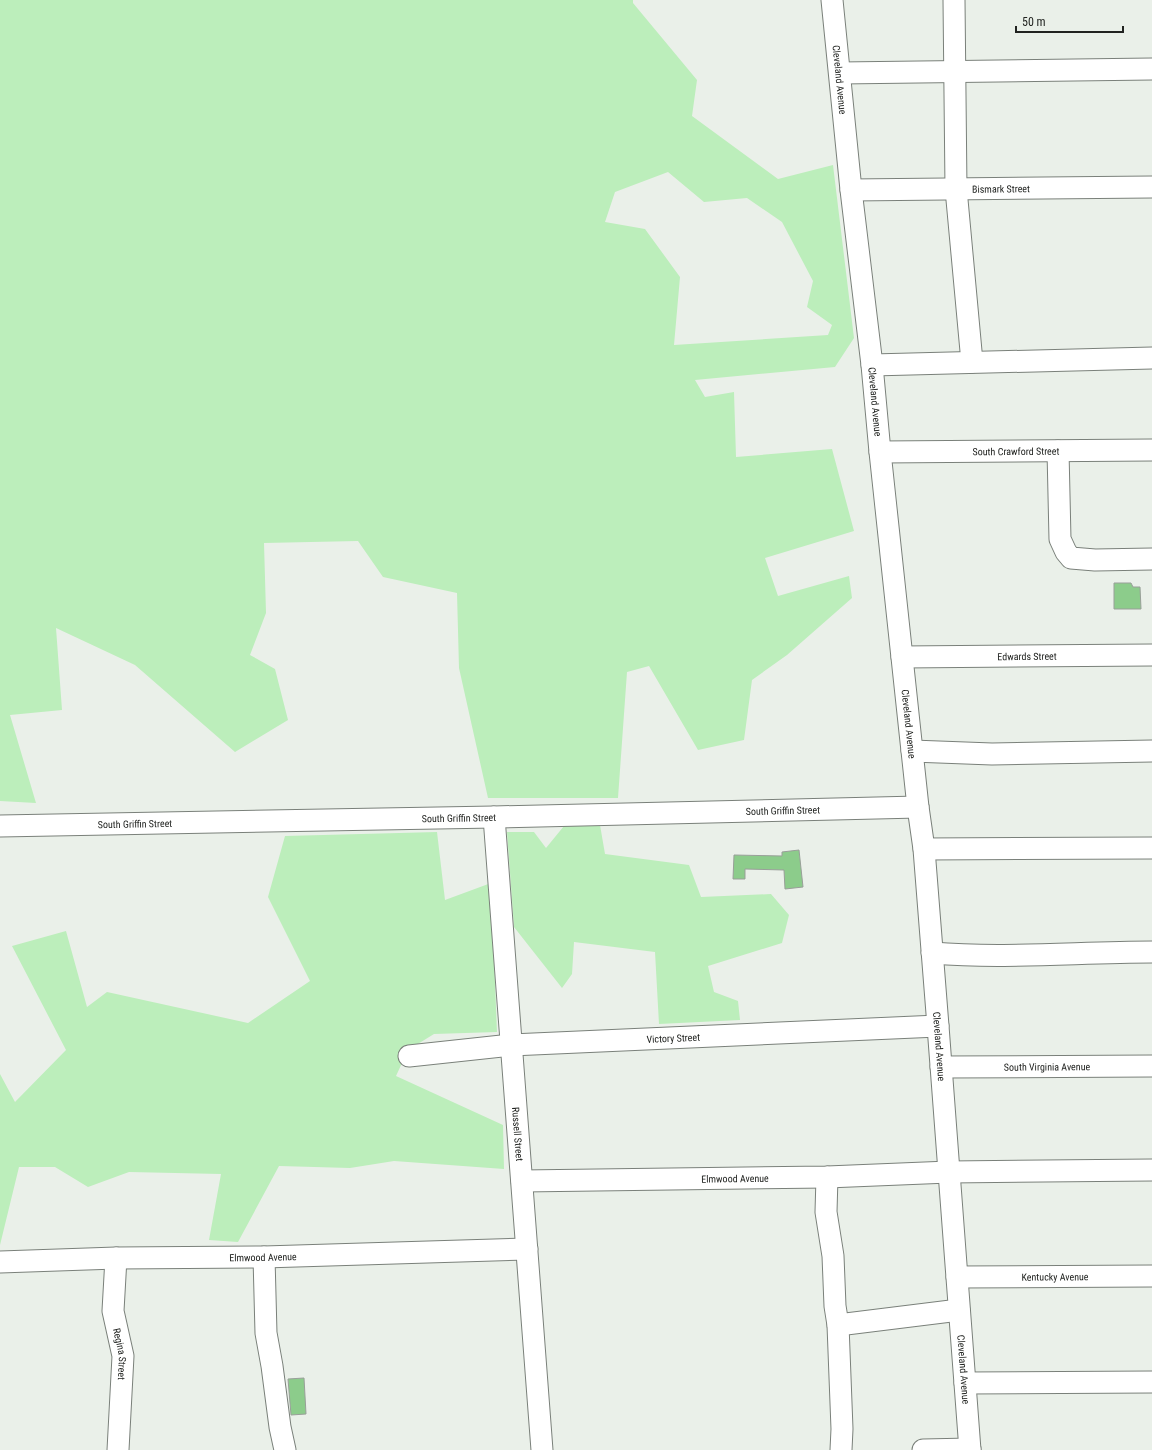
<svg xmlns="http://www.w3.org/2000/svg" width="1152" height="1450" font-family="'Roboto Condensed',sans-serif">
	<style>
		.green { fill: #bceebb; fill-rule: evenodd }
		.building { fill: #8ccc8b; stroke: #999f99 }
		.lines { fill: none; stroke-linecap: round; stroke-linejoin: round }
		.minor-casing { stroke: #7a807a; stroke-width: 23 }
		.minor { stroke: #fff; stroke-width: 21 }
		.labels { text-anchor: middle; stroke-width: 3.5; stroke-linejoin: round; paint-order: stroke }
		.street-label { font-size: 10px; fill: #212320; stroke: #eaf0e9 }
	</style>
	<rect width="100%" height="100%" fill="#eaf0e9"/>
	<!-- green -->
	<path class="green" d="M 0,0 L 633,0 L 633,3 L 697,80 L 692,116 L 778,179 L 833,165 L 854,338 L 835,367 L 695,380 L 705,397 L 734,392 L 736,457 L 832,449 L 854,531 L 765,558 L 778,596 L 849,576 L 852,598 L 787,655 L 752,680 L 744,740 L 698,750 L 649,666 L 627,672 L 618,798 L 488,798 L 459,668 L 457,593 L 383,577 L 358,541 L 264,543 L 266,613 L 250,655 L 275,669 L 288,720 L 235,752 L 135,665 L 56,628 L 62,710 L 10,715 L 36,803 L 0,801 ZM 668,172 L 704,202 L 747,198 L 782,222 L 813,281 L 807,307 L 832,325 L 828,335 L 674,345 L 680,277 L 645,229 L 605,222 L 615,192 Z
		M 600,825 L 605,854 L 689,865 L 701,897 L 771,894 L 789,915 L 782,943 L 708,966 L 714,992 L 738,1001 L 740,1020 L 659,1024 L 655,952 L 574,942 L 572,974 L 562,988 L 514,927 L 507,832 L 534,832 L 546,848 L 564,826 Z
		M 437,832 L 445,900 L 491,883 L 497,1032 L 434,1034 L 408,1050 L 396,1076 L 503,1125 L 504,1169 L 394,1161 L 350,1168 L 279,1166 L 238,1242 L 209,1240 L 221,1174 L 129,1172 L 88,1187 L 55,1167 L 19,1167 L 0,1245 L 0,1074 L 15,1102 L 66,1050 L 12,946 L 66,931 L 87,1007 L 107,992 L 248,1023 L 310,981 L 268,897 L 285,836 Z"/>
	<!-- building -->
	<path class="building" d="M 1114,583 L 1131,583 L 1133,587 L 1140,587 L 1141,609 L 1114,609 Z
		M 799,850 L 803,887 L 785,889 L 784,870 L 745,869 L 745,879 L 733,879 L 734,855 L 782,856 L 782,852 Z
		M 304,1378 L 306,1414 L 291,1415 L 288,1379 Z"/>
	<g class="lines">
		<defs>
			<g id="minor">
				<path id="s1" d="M 832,0 L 851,190 L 872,365 L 880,452 L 918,807 L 924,849 L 938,1026 L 970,1450"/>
				<path d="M 954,0 L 956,189 L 972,362"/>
				<path d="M 840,73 L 1152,69"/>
				<path id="s2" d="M 851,190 L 1152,187"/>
				<path d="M 872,365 L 1152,358"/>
				<path d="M 1058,451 L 1060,539 L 1066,552 L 1071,558 L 1095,560 L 1152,559"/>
				<path id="s3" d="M 880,452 L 1152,450"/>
				<path id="s4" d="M 902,657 L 1152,655"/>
				<path d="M 912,751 L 992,754 L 1152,751"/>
				<path id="s5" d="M 494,817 L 542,1450"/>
				<path id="s6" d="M 0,826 L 494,817 L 918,807"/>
				<path d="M 924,849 L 1152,848"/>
				<path d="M 932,953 C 1005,959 1079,952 1152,952"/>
				<path id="s7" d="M 409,1056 L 511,1045 L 938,1026"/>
				<path id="s8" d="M 941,1067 L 1152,1066"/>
				<path d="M 827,1177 L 826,1212 L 833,1256 L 835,1306 L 838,1325 L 842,1429 L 841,1450"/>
				<path id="s9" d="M 522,1181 L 827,1177 L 949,1172 L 1152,1170"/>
				<path d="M 264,1257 L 266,1333 L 272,1366 L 280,1427 L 285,1450"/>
				<path id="s10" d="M 116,1258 L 113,1311 L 123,1356 L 118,1450"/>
				<path id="s11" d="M 0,1262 L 116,1258 L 264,1257 L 527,1249"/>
				<path id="s12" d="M 957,1277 L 1152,1276"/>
				<path d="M 838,1325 L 959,1310"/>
				<path d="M 965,1383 L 1152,1382"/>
				<path d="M 923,1450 L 970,1449"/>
			</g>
		</defs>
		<!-- minor casing -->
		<use href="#minor" class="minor-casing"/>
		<!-- minor -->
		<use href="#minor" class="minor"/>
	</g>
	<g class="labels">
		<!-- street labels -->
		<g class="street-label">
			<text dy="4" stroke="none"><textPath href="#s1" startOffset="80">Cleveland Avenue</textPath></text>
			<text dy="4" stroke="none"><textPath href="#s2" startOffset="150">Bismark Street</textPath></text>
			<text dy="4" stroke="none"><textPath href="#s1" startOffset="404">Cleveland Avenue</textPath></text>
			<text dy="4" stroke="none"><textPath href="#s3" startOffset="136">South Crawford Street</textPath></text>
			<text dy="4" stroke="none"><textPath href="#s4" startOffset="125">Edwards Street</textPath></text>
			<text dy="4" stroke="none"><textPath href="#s1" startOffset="728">Cleveland Avenue</textPath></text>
			<text dy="4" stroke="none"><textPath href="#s6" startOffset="783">South Griffin Street</textPath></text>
			<text dy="4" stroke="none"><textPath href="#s6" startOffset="459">South Griffin Street</textPath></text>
			<text dy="4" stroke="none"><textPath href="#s6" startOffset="135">South Griffin Street</textPath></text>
			<text dy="4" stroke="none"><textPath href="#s7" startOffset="265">Victory Street</textPath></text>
			<text dy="4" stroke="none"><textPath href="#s1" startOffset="1052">Cleveland Avenue</textPath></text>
			<text dy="4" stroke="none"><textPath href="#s8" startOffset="106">South Virginia Avenue</textPath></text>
			<text dy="4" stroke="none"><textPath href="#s5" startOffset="318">Russell Street</textPath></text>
			<text dy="4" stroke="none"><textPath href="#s9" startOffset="213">Elmwood Avenue</textPath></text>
			<text dy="4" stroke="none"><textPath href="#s11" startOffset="263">Elmwood Avenue</textPath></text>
			<text dy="4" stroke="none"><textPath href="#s12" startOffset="98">Kentucky Avenue</textPath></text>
			<text dy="4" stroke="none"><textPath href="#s10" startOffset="97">Regina Street</textPath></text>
			<text dy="4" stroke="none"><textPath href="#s1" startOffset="1376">Cleveland Avenue</textPath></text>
		</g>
	</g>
	<!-- scale -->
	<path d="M1016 26v6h107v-6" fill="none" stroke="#212320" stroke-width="2"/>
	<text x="1022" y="26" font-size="12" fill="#212320" stroke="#eaf0e9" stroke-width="3" paint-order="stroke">50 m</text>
</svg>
